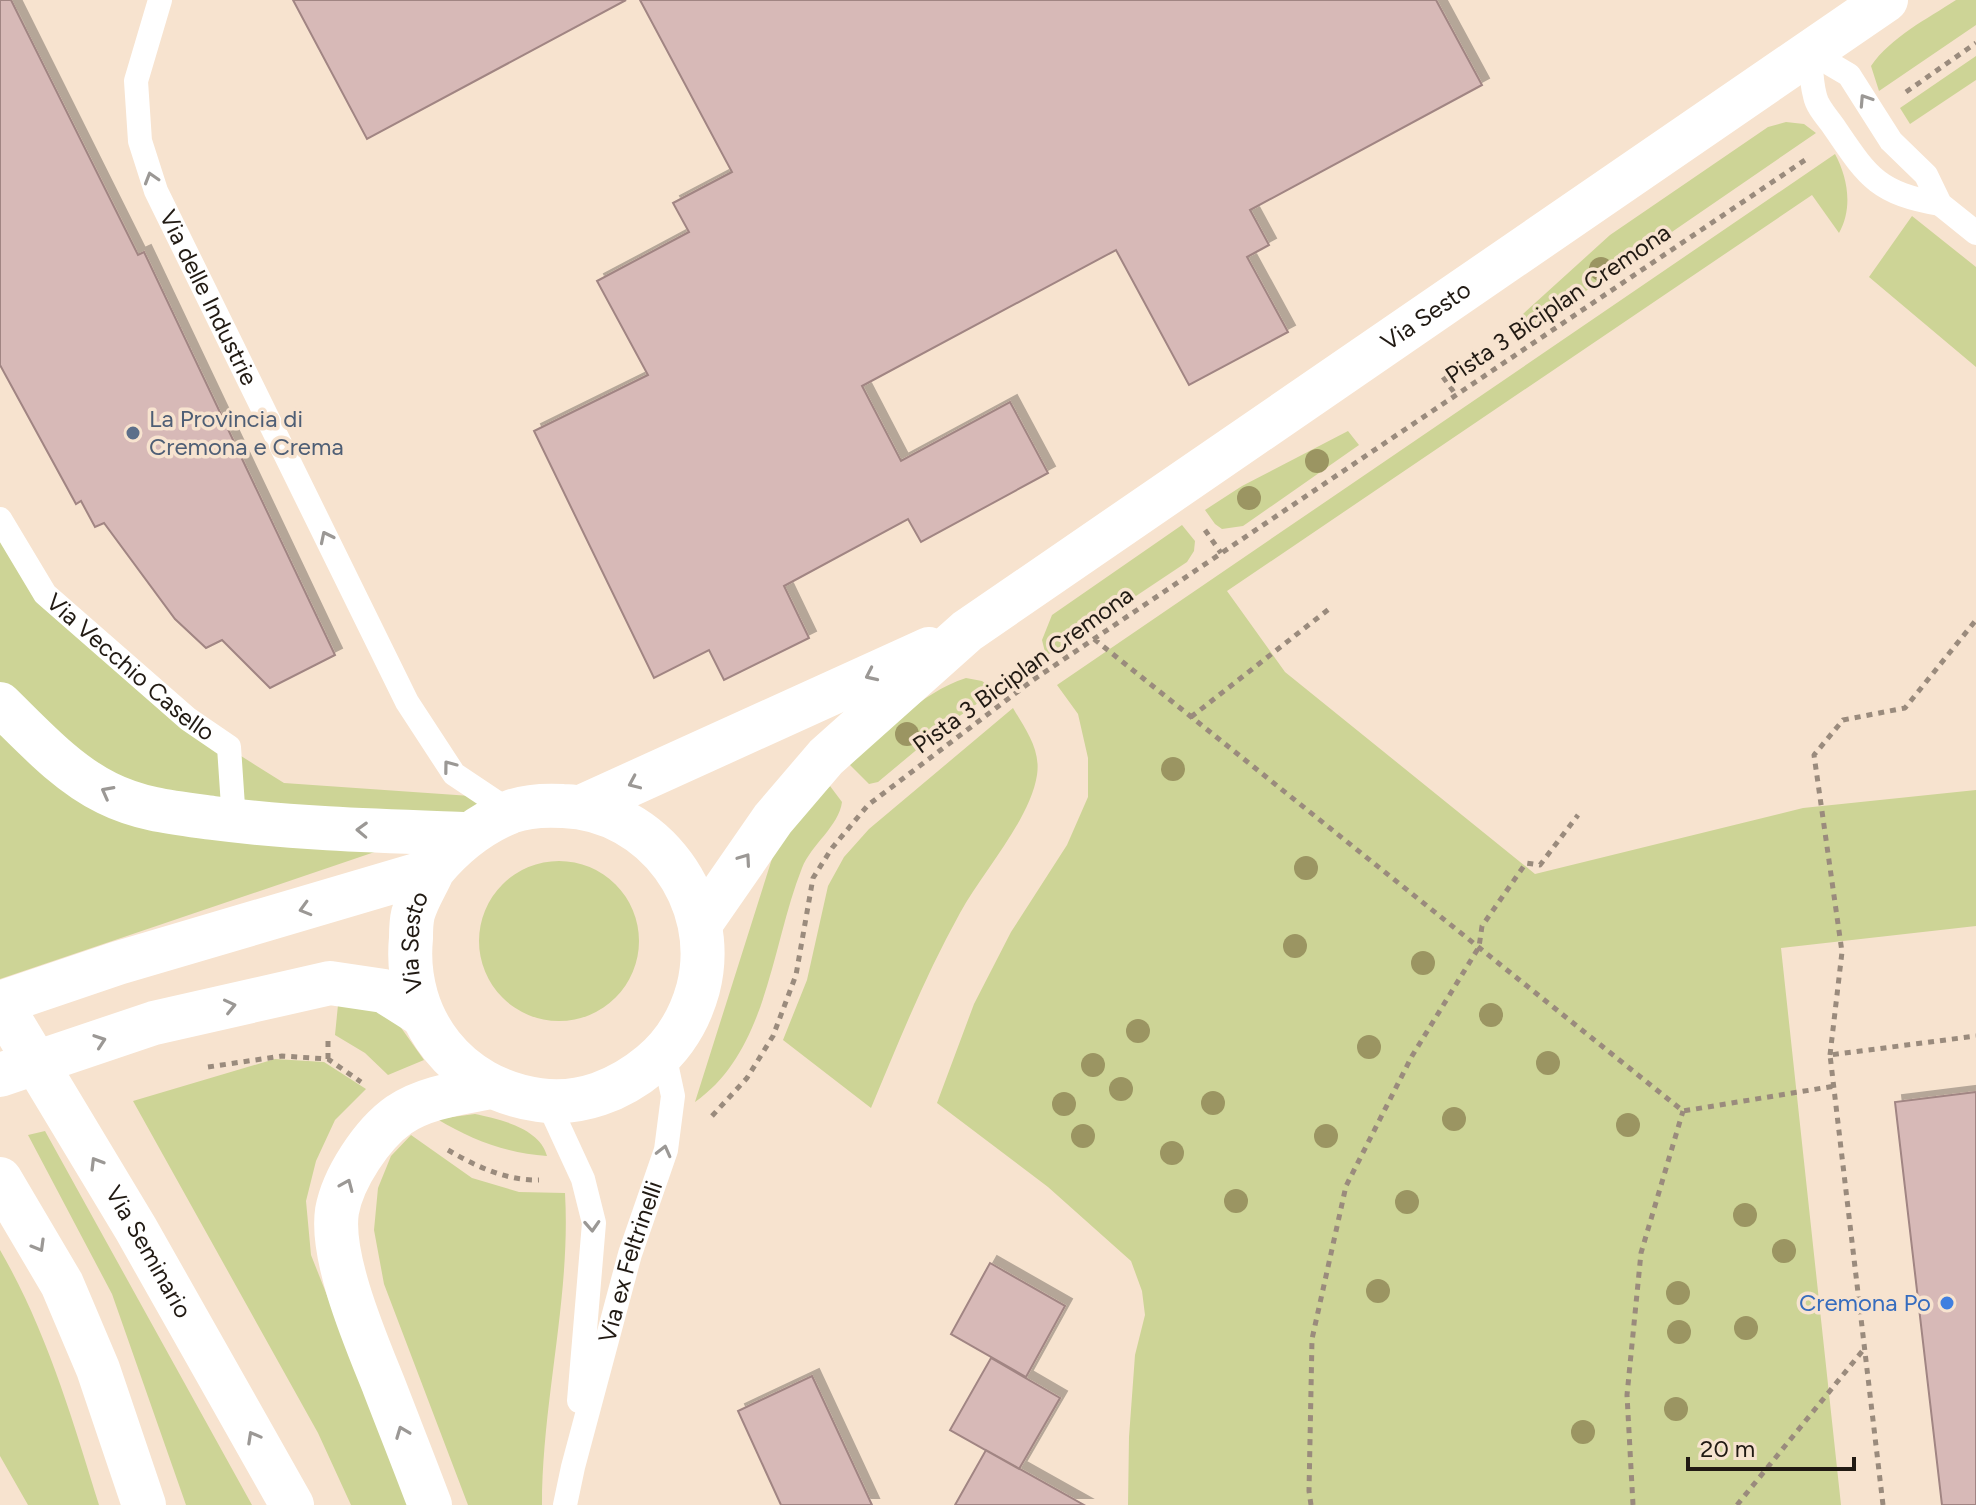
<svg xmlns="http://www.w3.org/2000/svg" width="1976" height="1505" font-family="Figtree,sans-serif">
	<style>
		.green { fill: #cdd496 }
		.building { fill: #d7b9b7; stroke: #a18583; stroke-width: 2; filter: url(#shadow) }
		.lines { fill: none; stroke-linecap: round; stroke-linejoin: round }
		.path { stroke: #9a8b7d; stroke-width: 5; stroke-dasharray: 6 6; stroke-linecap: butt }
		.lane { stroke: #fff; stroke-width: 24 }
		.secondary { stroke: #fff; stroke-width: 44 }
		.primary { stroke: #fff; stroke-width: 44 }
		.tree { fill: #9b9562 }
		.oneway { stroke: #9b9895 }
		.service-dot { fill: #5c6f8a; stroke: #f7e3cf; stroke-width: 3 }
		.shop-dot { fill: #3f7fe0; stroke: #f7e3cf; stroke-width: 3 }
		.labels { text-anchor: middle; stroke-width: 7; stroke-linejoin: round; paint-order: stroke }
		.street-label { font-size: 24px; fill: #211a13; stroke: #f7e3cf }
		.service-label { font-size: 24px; fill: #4e5e75; stroke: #f7e3cf; text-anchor: start }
		.shop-label { font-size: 24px; fill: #366cbe; stroke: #f7e3cf; text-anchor: end }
	</style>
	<defs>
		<filter id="shadow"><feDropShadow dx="7" dy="-7" stdDeviation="0" flood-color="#0004"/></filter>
	</defs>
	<rect width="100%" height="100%" fill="#f7e3cf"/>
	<!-- green -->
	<path class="green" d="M 1956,0 L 1976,0 L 1976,25 L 1879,91 L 1871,66 C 1891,37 1927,19 1956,0 Z
		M 1976,56 L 1976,80 L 1910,124 L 1900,108 Z
		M 1786,122 L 1804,124 L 1816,133 L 1532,328 L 1523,314 L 1610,235 L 1768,127 Z
		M 1835,154 C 1848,178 1853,208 1839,233 L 1812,195 L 1227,591 L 1285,672 L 1535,874 L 1803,808 L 1976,790 L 1976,926 L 1781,948 L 1841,1505 L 1128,1505 L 1129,1437 L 1135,1355 L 1145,1315 L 1142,1291 L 1131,1261 L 1048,1187 L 937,1103 L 974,1004 L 1011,932 L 1067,845 L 1088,797 L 1088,758 L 1078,714 L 1057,685 Z
		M 1912,216 L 1976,267 L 1976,367 L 1869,277 Z
		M 1348,431 L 1359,445 L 1243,526 L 1222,529 L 1215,524 L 1205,510 L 1242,486 Z
		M 1182,525 L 1195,541 L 1194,551 L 1187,562 L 1046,656 L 1042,640 L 1052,615 Z
		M 0,529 L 42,596 L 206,734 L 284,783 L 528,800 L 0,979 Z
		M 966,678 L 982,681 L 995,691 L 944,727 L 878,782 L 869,784 L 849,764 C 884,733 920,693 966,678 Z
		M 1013,708 C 1025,729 1041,749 1037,775 C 1030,820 983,871 960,913 C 925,976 899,1041 871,1108 L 783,1040 L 807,980 L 828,886 L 844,857 L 869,829 Z
		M 830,786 L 842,802 C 839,826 811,845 802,868 C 771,946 768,1051 695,1102 L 776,846 L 797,817 Z
		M479 941a80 80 0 1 1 160 0a80 80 0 1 1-160 0Z
		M 339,995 L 392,1015 L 424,1060 L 388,1075 L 365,1053 L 335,1035 Z
		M 275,1059 L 324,1062 L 366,1089 L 335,1120 L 316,1161 L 306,1201 L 311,1255 L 410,1505 L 351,1505 L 318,1433 L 133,1101 Z
		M 475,1114 C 499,1119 540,1128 547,1156 C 506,1153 472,1140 437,1119 Z
		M 45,1131 L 252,1505 L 186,1505 L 112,1294 L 28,1135 Z
		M 411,1135 L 472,1178 L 519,1192 L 565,1193 C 571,1297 542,1401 542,1505 L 468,1505 L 384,1284 L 374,1230 L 378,1188 L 391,1156 Z
		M 0,1250 C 46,1329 72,1418 99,1505 L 28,1505 L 0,1456 Z"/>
	<!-- building -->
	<path class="building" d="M 0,0 L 11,0 L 138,255 L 144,252 L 335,655 L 270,688 L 222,640 L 206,648 L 175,619 L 104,523 L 95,527 L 81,501 L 76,504 L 0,365 Z
		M 293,0 L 626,0 L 367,139 Z
		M 640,0 L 1436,0 L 1482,85 L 1250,210 L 1269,245 L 1247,257 L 1288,332 L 1189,385 L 1116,250 L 862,386 L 901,461 L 1010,402 L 1048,473 L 921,542 L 908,519 L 784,586 L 809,638 L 724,680 L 709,650 L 654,678 L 534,431 L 648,375 L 597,281 L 689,232 L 673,203 L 732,172 Z
		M 1976,1092 L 1976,1505 L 1942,1505 L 1895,1102 Z
		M 990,1263 L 1065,1306 L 1026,1377 L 951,1334 Z
		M 991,1358 L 1060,1398 L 1019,1469 L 950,1430 Z
		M 812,1376 L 872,1505 L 781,1505 L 738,1411 Z
		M 986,1450 L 1084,1505 L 955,1505 Z"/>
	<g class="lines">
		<!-- path -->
		<path class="path" d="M 1906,92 L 1976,43
			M 1443,377 L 1456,395
			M 1205,530 L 1221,553
			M 1094,639 L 1683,1111 L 1835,1086
			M 1191,717 L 1329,609
			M 1830,1055 L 1842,952 L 1814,755 L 1843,720 L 1905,708 L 1976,620
			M 328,1059 L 328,1036
			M 208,1067 L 282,1056 L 328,1059 L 361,1082
			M 712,1116 L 747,1078 L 773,1036 L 796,975 L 813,878 L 832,848 L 868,805 L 1033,680 L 1808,158
			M 448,1150 C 475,1166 507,1181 539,1180
			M 1311,1505 L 1309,1491 L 1312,1339 L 1346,1186 L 1412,1056 L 1479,947 L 1482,926 L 1526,863 L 1540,865 L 1578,815
			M 1633,1505 L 1627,1395 L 1641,1253 L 1683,1111
			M 1737,1505 L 1864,1349
			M 1883,1505 L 1830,1055 L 1976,1036"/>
		<!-- lane -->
		<g class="lane">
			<path id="s1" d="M 160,0 L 136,81 L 140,141 L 156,191 L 407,702 L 454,774 L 511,812"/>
			<path d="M 1810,52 L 1849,75 L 1891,141 L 1926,175 L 1940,204 L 1976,233"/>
			<path d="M 1810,52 C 1811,66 1811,82 1815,96 C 1817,107 1828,118 1834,127 C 1868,177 1877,193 1940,204"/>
			<path id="s2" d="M 0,519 L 45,594 L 188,719 L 229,747 L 234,821"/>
			<path d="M 547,1101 L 583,1179 L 594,1223 L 579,1401"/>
			<path id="s3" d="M 565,1505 L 573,1467 L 630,1254 L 666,1150 L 673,1096 L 664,1054"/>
		</g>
		<!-- secondary -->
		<g class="secondary">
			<path d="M 581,807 L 929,649"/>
			<path id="s4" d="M 701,923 L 773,819 L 826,757 L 967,631 L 1886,0"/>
			<path id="s5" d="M 0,1003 L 118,963 L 433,870 C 454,845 478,825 510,812 C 526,806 546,805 563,806 C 654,809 721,901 698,989 C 690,1018 675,1044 651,1064 C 620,1090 580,1106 539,1100 C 458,1089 403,1020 411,938 C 411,931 411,922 413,914 C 417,899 427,884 433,870"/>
			<path d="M 0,1075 L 154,1023 L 330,983 L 384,991 L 419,1013"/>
		</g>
		<!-- primary -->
		<g class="primary">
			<path d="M 0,704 C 32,735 66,773 107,793 C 141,810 176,813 213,818 C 298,829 383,831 468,834"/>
			<path id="s6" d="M 0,1003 L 136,1229 L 292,1505"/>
			<path d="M 0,1179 L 62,1284 L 98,1369 L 144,1505"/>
			<path d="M 430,1505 C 415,1465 399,1425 384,1386 C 366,1341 330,1258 337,1211 C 343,1178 372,1134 399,1115 C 425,1097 461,1093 491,1087"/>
		</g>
	</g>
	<!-- trees -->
	<g class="tree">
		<circle cx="1601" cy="269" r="12"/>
		<circle cx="1317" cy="461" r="12"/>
		<circle cx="1249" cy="498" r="12"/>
		<circle cx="907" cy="734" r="12"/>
		<circle cx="1173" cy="769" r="12"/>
		<circle cx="1306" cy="868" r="12"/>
		<circle cx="1295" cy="946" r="12"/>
		<circle cx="1423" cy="963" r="12"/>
		<circle cx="1491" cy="1015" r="12"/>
		<circle cx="1138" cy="1031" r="12"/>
		<circle cx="1369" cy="1047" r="12"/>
		<circle cx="1548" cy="1063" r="12"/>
		<circle cx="1093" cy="1065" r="12"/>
		<circle cx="1121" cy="1089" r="12"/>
		<circle cx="1213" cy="1103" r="12"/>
		<circle cx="1064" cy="1104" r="12"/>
		<circle cx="1454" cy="1119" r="12"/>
		<circle cx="1628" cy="1125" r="12"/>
		<circle cx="1083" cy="1136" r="12"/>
		<circle cx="1326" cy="1136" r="12"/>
		<circle cx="1172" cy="1153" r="12"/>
		<circle cx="1236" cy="1201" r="12"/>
		<circle cx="1407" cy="1202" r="12"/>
		<circle cx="1745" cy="1215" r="12"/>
		<circle cx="1784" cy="1251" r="12"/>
		<circle cx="1378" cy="1291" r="12"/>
		<circle cx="1678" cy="1293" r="12"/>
		<circle cx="1746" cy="1328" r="12"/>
		<circle cx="1679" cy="1332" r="12"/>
		<circle cx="1676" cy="1409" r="12"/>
		<circle cx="1583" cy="1432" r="12"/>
	</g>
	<!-- one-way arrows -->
	<defs><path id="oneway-chevron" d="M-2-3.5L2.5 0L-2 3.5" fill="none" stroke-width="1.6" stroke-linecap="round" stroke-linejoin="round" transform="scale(2)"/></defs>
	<g class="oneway">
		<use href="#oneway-chevron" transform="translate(1865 100) rotate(-123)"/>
		<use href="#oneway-chevron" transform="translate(151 178) rotate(-107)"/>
		<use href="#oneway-chevron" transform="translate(326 537) rotate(-116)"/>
		<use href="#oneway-chevron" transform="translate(871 675) rotate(155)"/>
		<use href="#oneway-chevron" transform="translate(449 766) rotate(-127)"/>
		<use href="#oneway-chevron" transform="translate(634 783) rotate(156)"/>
		<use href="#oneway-chevron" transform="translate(107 792) rotate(-152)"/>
		<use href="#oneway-chevron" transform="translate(362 830) rotate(-178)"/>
		<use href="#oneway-chevron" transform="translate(745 859) rotate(-55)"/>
		<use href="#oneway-chevron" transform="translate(305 909) rotate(164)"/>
		<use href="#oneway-chevron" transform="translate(230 1006) rotate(-13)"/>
		<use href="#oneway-chevron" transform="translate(100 1041) rotate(-19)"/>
		<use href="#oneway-chevron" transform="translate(664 1151) rotate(-76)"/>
		<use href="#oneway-chevron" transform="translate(96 1163) rotate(-121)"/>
		<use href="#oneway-chevron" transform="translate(347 1185) rotate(-67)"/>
		<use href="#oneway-chevron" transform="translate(592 1226) rotate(87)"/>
		<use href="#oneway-chevron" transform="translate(39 1246) rotate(60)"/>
		<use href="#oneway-chevron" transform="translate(402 1432) rotate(-111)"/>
		<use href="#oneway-chevron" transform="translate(253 1437) rotate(-119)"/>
	</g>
	<!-- markers -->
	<circle class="service-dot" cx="133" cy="433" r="8"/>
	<circle class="shop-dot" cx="1947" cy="1303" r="8"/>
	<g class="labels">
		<!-- street labels -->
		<g class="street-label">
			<text dy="8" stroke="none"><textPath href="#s1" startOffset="316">Via delle Industrie</textPath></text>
			<text transform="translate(1558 304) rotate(-34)" y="8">Pista 3 Biciplan Cremona</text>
			<text dy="8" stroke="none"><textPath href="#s4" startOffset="954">Via Sesto</textPath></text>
			<text dy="8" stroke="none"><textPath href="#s2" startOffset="200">Via Vecchio Casello</textPath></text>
			<text transform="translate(1023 670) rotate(-36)" y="8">Pista 3 Biciplan Cremona</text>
			<text dy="8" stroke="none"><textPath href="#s5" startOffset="1300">Via Sesto</textPath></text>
			<text dy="8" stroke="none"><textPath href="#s6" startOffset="290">Via Seminario</textPath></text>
			<text dy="8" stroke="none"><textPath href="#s3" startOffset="252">Via ex Feltrinelli</textPath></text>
		</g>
		<!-- service labels -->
		<g class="service-label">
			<text x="149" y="427">La Provincia di<tspan x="149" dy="28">Cremona e Crema</tspan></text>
		</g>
		<!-- shop labels -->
		<g class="shop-label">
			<text x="1931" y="1311">Cremona Po</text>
		</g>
	</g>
	<!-- scale -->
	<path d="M1688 1457v12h166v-12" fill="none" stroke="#211a13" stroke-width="4"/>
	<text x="1700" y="1457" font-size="24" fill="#211a13" stroke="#f7e3cf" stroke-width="6" paint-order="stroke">20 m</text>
</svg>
